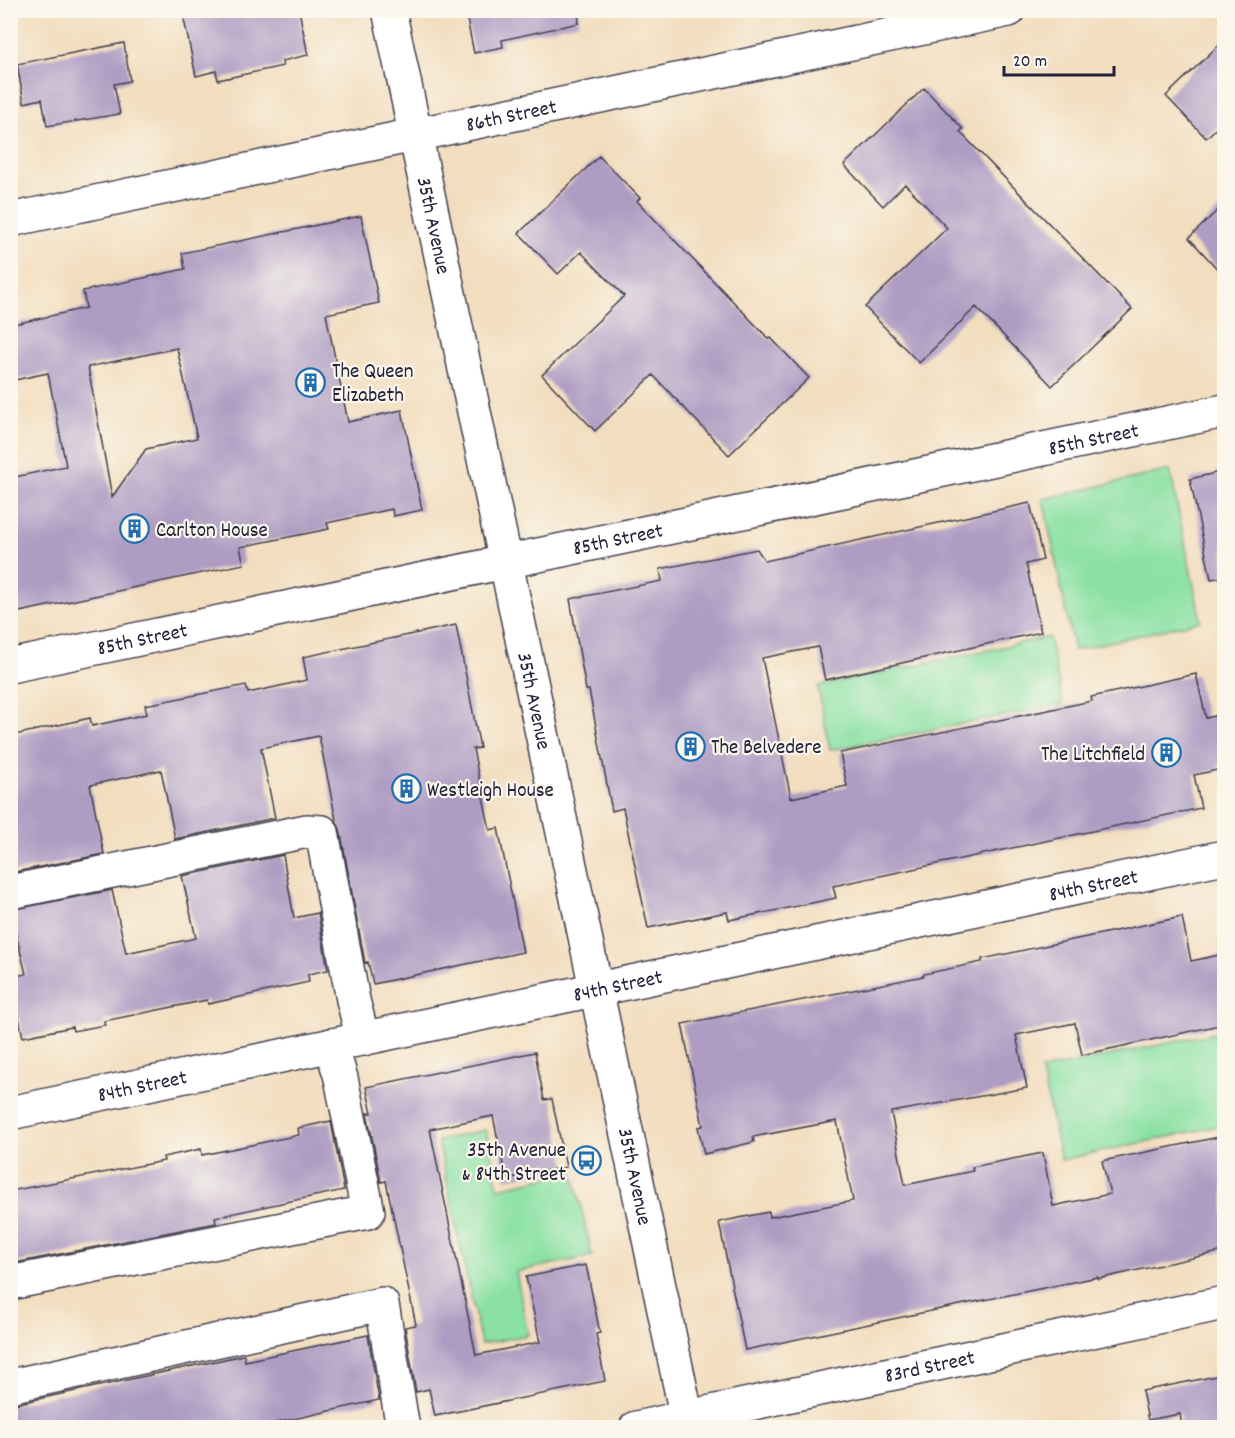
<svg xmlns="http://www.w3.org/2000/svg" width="1235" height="1438" font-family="Dekko,sans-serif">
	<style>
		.green { fill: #8be1a4; stroke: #568270; stroke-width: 1.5 }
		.building { fill: #af9cc3; fill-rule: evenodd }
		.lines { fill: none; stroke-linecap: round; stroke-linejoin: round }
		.minor-casing { stroke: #413e4f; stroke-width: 36 }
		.minor { stroke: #fff; stroke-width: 33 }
		.labels { text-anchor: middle; stroke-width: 4.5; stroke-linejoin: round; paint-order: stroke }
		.street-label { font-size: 21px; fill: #22223b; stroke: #fbf7ec }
		.poi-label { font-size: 21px; fill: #22223b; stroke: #fbf7ec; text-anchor: start }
	</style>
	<rect width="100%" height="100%" fill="#fbf7ec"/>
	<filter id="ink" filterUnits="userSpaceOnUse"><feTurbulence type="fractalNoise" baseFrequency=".0167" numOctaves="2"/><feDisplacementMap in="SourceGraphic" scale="12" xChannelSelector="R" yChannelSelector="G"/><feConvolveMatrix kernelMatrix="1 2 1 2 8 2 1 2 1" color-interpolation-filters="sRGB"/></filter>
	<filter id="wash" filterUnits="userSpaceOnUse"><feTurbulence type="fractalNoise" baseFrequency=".008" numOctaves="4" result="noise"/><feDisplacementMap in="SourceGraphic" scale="24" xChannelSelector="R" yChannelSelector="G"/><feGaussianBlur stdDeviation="1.35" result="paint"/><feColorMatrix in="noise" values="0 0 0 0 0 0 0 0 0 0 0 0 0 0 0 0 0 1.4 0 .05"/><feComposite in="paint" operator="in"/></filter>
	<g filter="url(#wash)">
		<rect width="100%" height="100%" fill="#f2ddbe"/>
		<!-- green -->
		<path class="green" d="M 1170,470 L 1201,621 L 1074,650 L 1043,499 Z
			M 1049,637 L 1063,704 L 830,750 L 818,686 Z
			M 1224,1031 L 1224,1125 L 1061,1160 L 1041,1070 Z
			M 486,1130 L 498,1188 L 573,1172 L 592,1256 L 516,1272 L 528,1335 L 481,1344 L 438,1141 Z"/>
		<g id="blocks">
			<!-- building -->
			<path class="building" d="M 182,10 L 299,10 L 308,55 L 282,61 L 283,66 L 218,80 L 216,71 L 196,76 Z
				M 465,10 L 578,10 L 579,23 L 502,40 L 503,47 L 474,53 Z
				M 1224,40 L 1224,121 L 1206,138 L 1166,96 Z
				M 124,43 L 130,81 L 114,84 L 120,114 L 47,126 L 42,99 L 24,103 L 17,64 Z
				M 924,88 L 963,129 L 960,132 L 1132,309 L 1052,386 L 976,307 L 919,363 L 865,307 L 947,228 L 905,184 L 883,206 L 844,165 Z
				M 599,156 L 640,198 L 637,201 L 769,339 L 771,338 L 809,378 L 729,455 L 653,375 L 595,431 L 542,375 L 624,296 L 581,252 L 558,274 L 519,233 Z
				M 1224,204 L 1224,276 L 1189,238 Z
				M 361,216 L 379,303 L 326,314 L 348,422 L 402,410 L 422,510 L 393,516 L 392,509 L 327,523 L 329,529 L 240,547 L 244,564 L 10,614 L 10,478 L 66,466 L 48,373 L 10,381 L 10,325 L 86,308 L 83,291 L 185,269 L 182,253 ZM 177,348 L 197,438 L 146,449 L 112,497 L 88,367 Z
				M 1224,471 L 1224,577 L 1211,579 L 1190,479 Z
				M 1030,503 L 1043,560 L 1026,564 L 1041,632 L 825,680 L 818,647 L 762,658 L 791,798 L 847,786 L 840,753 L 1092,701 L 1091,697 L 1196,674 L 1206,718 L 1215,716 L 1218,730 L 1224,729 L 1224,763 L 1220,764 L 1217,770 L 1194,775 L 1201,808 L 833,886 L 836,898 L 729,920 L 727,912 L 648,928 L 623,808 L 612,811 L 589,690 L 586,690 L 570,599 L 662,581 L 660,569 L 757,549 L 765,561 Z
				M 456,625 L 480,748 L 473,749 L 490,830 L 498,828 L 523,952 L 373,984 L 368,962 L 365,963 L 340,829 L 336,820 L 319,736 L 261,748 L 275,818 L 175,839 L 161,770 L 90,785 L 104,854 L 10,873 L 10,736 L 90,718 L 92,726 L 147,714 L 145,705 L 246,685 L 248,693 L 307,680 L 303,657 Z
				M 283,855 L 294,918 L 318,913 L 328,970 L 308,974 L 309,982 L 208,1004 L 207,1000 L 104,1021 L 105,1025 L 73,1031 L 72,1027 L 23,1037 L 10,977 L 26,974 L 10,910 L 112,890 L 126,953 L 196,938 L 182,876 Z
				M 1182,917 L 1191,961 L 1224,954 L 1224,1024 L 1082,1055 L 1075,1023 L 1016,1035 L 1027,1088 L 891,1112 L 905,1185 L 973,1171 L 972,1167 L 1043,1153 L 1053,1206 L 1110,1194 L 1102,1161 L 1224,1136 L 1224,1251 L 1098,1279 L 1098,1277 L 945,1308 L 745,1350 L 719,1222 L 769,1212 L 770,1217 L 853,1201 L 837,1121 L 753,1137 L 754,1142 L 704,1154 L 698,1127 L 703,1126 L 682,1024 L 924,976 L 924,974 L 982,962 L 982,959 Z
				M 535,1052 L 544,1100 L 552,1099 L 566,1167 L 506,1179 L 493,1116 L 430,1129 L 476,1355 L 540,1342 L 526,1277 L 586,1265 L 600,1333 L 596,1334 L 605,1381 L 435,1416 L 429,1389 L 416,1392 L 405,1327 L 416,1325 L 386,1181 L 381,1182 L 367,1113 L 372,1113 L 366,1087 Z
				M 331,1121 L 344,1190 L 215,1217 L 216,1223 L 10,1264 L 10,1191 L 164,1161 L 163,1157 L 201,1149 L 202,1155 L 299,1135 L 298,1128 Z
				M 368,1335 L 379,1400 L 253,1428 L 10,1428 L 10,1405 L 244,1355 L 245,1361 Z
				M 1221,1375 L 1224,1375 L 1224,1428 L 1182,1428 L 1180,1414 L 1148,1420 L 1142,1391 Z"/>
		</g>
	</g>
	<g filter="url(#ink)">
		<use href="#blocks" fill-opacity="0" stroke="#413e4f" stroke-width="1.5"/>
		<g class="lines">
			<defs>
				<g id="minor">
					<path id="s1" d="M 389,10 L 689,1428"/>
					<path id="s2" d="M 10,220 L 1009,10"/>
					<path id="s3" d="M 10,666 L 1224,411"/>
					<path d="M 10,892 L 307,831 L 322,832 L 353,1000 L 363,1039"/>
					<path id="s4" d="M 10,1113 L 1224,857"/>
					<path d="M 10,1283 L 368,1212 L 341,1078 L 331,1045"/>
					<path d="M 10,1386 L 382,1304 L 403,1428"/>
					<path id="s5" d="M 636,1428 L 1224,1303"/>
				</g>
			</defs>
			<!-- minor casing -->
			<use href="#minor" class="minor-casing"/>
			<!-- minor -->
			<use href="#minor" class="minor"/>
		</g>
	</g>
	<!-- icons -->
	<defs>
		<symbol id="building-ring" viewBox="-11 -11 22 22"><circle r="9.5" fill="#fbf7ec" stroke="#1f6fb2" stroke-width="1.5"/><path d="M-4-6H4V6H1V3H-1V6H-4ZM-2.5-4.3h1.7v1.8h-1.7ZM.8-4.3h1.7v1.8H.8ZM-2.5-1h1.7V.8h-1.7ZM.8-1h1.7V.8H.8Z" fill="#1f6fb2"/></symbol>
		<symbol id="bus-ring" viewBox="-11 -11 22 22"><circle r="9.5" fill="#fbf7ec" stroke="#1f6fb2" stroke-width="1.5"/><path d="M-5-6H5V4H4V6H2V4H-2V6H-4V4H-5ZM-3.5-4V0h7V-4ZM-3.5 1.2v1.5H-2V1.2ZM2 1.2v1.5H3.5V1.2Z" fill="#1f6fb2"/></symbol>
	</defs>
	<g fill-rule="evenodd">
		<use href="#building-ring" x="294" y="366" width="33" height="33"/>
		<use href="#building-ring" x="118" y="512" width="33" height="33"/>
		<use href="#building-ring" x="674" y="730" width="33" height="33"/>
		<use href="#building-ring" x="1150" y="736" width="33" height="33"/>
		<use href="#building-ring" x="390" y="772" width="33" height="33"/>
		<use href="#bus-ring" x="570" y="1144" width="33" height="33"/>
	</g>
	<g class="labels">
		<!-- street labels -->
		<g class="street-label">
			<text dy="7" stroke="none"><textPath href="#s2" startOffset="512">86th Street</textPath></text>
			<text dy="7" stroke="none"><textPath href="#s1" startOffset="220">35th Avenue</textPath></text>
			<text dy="7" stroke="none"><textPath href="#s3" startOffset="1107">85th Street</textPath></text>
			<text dy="7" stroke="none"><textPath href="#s3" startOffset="621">85th Street</textPath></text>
			<text dy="7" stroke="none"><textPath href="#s3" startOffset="135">85th Street</textPath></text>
			<text dy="7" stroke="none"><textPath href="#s1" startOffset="706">35th Avenue</textPath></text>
			<text dy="7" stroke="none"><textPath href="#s4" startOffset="1107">84th Street</textPath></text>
			<text dy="7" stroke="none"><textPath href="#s4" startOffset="621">84th Street</textPath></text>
			<text dy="7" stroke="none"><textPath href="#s4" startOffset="135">84th Street</textPath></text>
			<text dy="7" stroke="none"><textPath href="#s1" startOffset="1192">35th Avenue</textPath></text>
			<text dy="7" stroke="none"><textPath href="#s5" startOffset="300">83rd Street</textPath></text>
		</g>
		<!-- poi labels -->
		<g class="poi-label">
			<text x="332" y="377">The Queen<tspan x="332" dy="24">Elizabeth</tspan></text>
			<text x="156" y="536">Carlton House</text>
			<text x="711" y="753">The Belvedere</text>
			<text x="1145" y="760" text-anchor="end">The Litchfield</text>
			<text x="427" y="796">Westleigh House</text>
			<text x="566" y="1156" text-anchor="end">35th Avenue<tspan x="566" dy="24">&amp; 84th Street</tspan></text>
		</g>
	</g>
	<!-- margin -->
	<rect width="1235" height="1438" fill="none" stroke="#fbf7ec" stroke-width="36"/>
	<!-- scale -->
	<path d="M1004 66v9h110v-9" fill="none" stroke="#22223b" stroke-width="3"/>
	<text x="1013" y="66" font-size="18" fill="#22223b" stroke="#fbf7ec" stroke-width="4.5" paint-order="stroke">20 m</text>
</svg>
